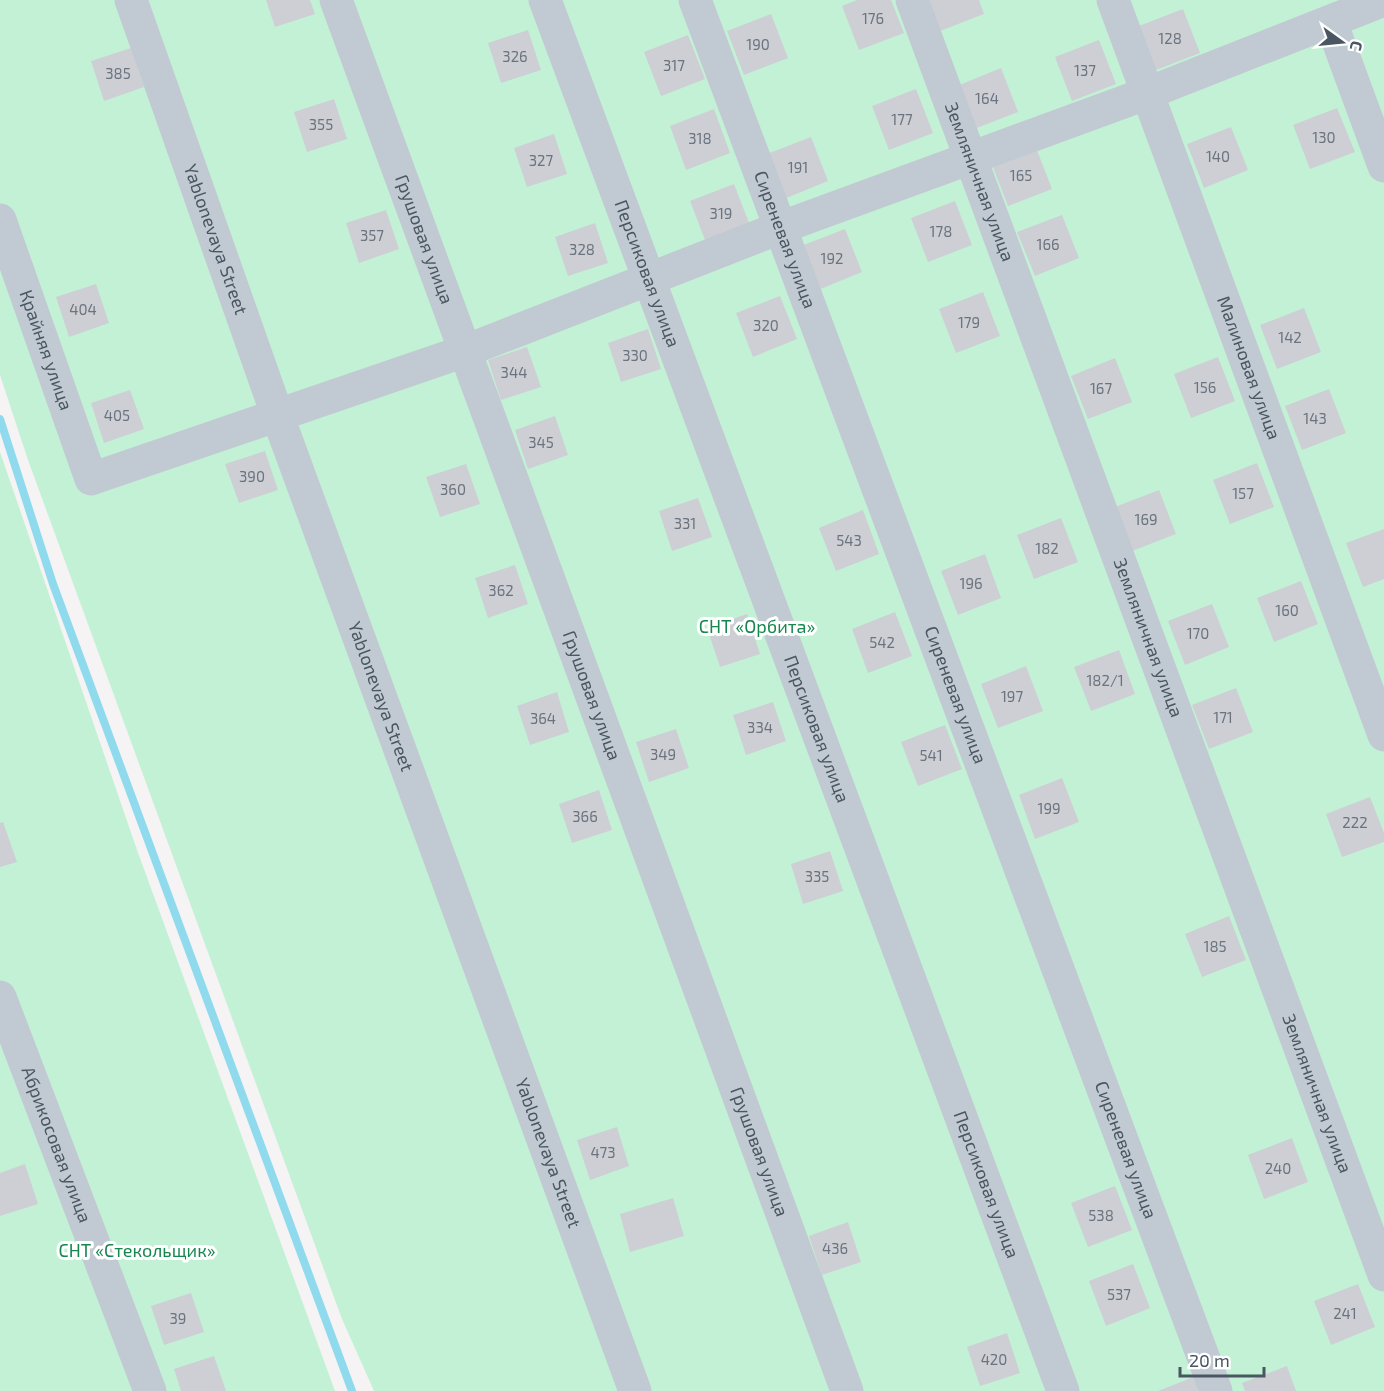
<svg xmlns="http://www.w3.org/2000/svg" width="1384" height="1391" font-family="'Exo 2',sans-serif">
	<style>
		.green { fill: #c3f1d5 }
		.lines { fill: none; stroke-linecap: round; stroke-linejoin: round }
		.stream { stroke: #90daee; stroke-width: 8 }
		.building { fill: #cdcfd5 }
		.minor { stroke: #c1cad2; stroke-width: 33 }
		.labels { text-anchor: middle; stroke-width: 6; stroke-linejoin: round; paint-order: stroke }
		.number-label { font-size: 15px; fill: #6b747e }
		.street-label { font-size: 18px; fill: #4a5661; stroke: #fff }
		.park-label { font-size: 18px; fill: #17864f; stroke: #fff }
	</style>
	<rect width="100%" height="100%" fill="#f5f3f3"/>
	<!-- green -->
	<path class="green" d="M 0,0 L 1384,0 L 1384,1391 L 374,1391 L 342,1319 L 28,460 L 0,375 Z
		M 0,452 L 137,850 L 335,1391 L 0,1391 Z"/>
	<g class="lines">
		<!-- stream -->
		<path class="stream" d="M 0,419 L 53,584 L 352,1391"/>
	</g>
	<!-- building -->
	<path class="building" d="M 266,0 L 310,0 L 315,14 L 275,27 Z
		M 857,0 L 891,0 L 904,33 L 859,50 L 842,6 Z
		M 928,0 L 979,0 L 984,14 L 940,31 Z
		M 1183,9 L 1200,53 L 1156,70 L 1139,26 Z
		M 771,14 L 788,58 L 744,75 L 727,31 Z
		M 528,30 L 541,70 L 501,83 L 488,43 Z
		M 688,35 L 705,79 L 661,96 L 644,52 Z
		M 1099,40 L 1116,84 L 1072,101 L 1055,57 Z
		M 131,48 L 144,87 L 104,101 L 91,61 Z
		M 1001,68 L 1018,112 L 974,129 L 957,86 Z
		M 916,89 L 933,133 L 889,150 L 872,106 Z
		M 334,99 L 347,139 L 307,152 L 294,112 Z
		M 1337,108 L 1355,152 L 1310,169 L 1293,125 Z
		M 714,109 L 730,153 L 686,170 L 670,126 Z
		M 1231,127 L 1248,170 L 1204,188 L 1187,144 Z
		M 554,134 L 567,174 L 527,187 L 514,148 Z
		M 811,137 L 828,181 L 784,199 L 767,154 Z
		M 1035,145 L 1052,189 L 1008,206 L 991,162 Z
		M 734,184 L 751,228 L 707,245 L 690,201 Z
		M 955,201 L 972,245 L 928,262 L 911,218 Z
		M 386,210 L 399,249 L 359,263 L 346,223 Z
		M 1062,215 L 1079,258 L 1035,276 L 1017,232 Z
		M 595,223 L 608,263 L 568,276 L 555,237 Z
		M 845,229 L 862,272 L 818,290 L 801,246 Z
		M 96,284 L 109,323 L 69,337 L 56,297 Z
		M 983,292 L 1000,336 L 956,353 L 939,309 Z
		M 780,296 L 797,339 L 753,357 L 736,313 Z
		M 1304,308 L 1321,352 L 1277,369 L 1260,325 Z
		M 648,329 L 661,369 L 621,382 L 608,343 Z
		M 527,347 L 541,387 L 501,400 L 488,360 Z
		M 1218,357 L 1235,401 L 1191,418 L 1174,374 Z
		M 1115,358 L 1132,402 L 1088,419 L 1071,376 Z
		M 1329,389 L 1346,433 L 1302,450 L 1285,406 Z
		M 130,390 L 144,429 L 104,443 L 91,403 Z
		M 555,416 L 568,455 L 528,469 L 515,430 Z
		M 265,451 L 278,490 L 239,503 L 225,464 Z
		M 1257,463 L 1274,507 L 1230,524 L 1213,480 Z
		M 466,464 L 480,504 L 440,517 L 426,477 Z
		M 1159,490 L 1176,534 L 1132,551 L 1115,507 Z
		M 698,498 L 712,537 L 672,551 L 659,511 Z
		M 863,510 L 879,554 L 836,571 L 819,528 Z
		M 1061,518 L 1078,562 L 1034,579 L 1017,535 Z
		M 1384,529 L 1384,579 L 1363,587 L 1346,543 Z
		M 985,554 L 1001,598 L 958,615 L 941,571 Z
		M 515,565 L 528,604 L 488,618 L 475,578 Z
		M 1301,581 L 1318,624 L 1274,642 L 1257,598 Z
		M 1212,604 L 1229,647 L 1185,665 L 1168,621 Z
		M 895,612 L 912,656 L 868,673 L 852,629 Z
		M 747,614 L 760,654 L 720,667 L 707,628 Z
		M 1119,650 L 1135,694 L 1091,711 L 1074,667 Z
		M 1026,666 L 1043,711 L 998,728 L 981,684 Z
		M 1236,688 L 1253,732 L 1209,749 L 1192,705 Z
		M 557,692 L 569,732 L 530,745 L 517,706 Z
		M 773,702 L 786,741 L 746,755 L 733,715 Z
		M 945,725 L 962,769 L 918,786 L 901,742 Z
		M 676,729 L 689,768 L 649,782 L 636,742 Z
		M 1062,778 L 1079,822 L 1035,839 L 1019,795 Z
		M 599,790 L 612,830 L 572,843 L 559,804 Z
		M 1370,797 L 1384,833 L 1384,842 L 1342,857 L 1326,814 Z
		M 3,822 L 17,862 L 0,867 L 0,823 Z
		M 830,851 L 843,891 L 803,904 L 791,864 Z
		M 1229,916 L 1246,960 L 1202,977 L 1185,934 Z
		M 617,1127 L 629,1166 L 590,1180 L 577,1140 Z
		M 1292,1138 L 1308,1182 L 1264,1199 L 1248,1155 Z
		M 25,1164 L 38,1204 L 0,1216 L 0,1173 Z
		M 1115,1186 L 1132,1230 L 1088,1247 L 1071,1203 Z
		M 673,1198 L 684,1236 L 630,1252 L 620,1214 Z
		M 848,1222 L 861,1262 L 822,1275 L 809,1236 Z
		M 1133,1264 L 1150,1308 L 1106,1326 L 1089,1281 Z
		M 1358,1284 L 1375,1327 L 1331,1345 L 1314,1301 Z
		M 191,1293 L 204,1332 L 164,1345 L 151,1306 Z
		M 1007,1333 L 1020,1373 L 980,1386 L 967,1347 Z
		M 214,1356 L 226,1391 L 181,1391 L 174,1369 Z
		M 1287,1366 L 1296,1391 L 1245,1391 L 1242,1383 Z
		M 1196,1376 L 1201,1391 L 1158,1391 Z"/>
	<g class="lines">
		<!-- minor -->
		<g class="minor">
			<path id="s1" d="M 131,0 L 278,417 L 635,1391"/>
			<path id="s2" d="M 336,0 L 847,1391"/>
			<path id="s3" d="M 545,0 L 1063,1391"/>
			<path id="s4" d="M 695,0 L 1216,1391"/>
			<path id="s5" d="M 912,0 L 1384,1275"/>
			<path id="s6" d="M 1113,0 L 1384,735"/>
			<path d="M 1331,22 L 1384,166"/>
			<path id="s7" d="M 0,220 L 91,479 L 465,351 L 782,227 L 1148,93 L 1384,0"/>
			<path id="s8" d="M 0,997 L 150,1391"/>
		</g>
	</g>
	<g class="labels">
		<!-- number labels -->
		<g class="number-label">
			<text x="873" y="24">176</text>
			<text x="1170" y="44">128</text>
			<text x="758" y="50">190</text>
			<text x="515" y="62">326</text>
			<text x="674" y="71">317</text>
			<text x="1085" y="76">137</text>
			<text x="118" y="79">385</text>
			<text x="987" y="104">164</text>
			<text x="902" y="125">177</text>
			<text x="321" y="130">355</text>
			<text x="1324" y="143">130</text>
			<text x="700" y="144">318</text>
			<text x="1218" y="162">140</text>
			<text x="541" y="166">327</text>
			<text x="798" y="173">191</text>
			<text x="1021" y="181">165</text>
			<text x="721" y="219">319</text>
			<text x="941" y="237">178</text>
			<text x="372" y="241">357</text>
			<text x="1048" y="250">166</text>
			<text x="582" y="255">328</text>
			<text x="832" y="264">192</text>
			<text x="83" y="315">404</text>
			<text x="969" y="328">179</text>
			<text x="766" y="331">320</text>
			<text x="1290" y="343">142</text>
			<text x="635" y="361">330</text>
			<text x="514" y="378">344</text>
			<text x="1205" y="393">156</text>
			<text x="1101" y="394">167</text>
			<text x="117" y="421">405</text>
			<text x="1315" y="424">143</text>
			<text x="541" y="448">345</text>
			<text x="252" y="482">390</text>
			<text x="453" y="495">360</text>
			<text x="1243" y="499">157</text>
			<text x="1146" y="525">169</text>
			<text x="685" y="529">331</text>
			<text x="849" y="546">543</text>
			<text x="1047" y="554">182</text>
			<text x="971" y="589">196</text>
			<text x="501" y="596">362</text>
			<text x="1287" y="616">160</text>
			<text x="1198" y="639">170</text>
			<text x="882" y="648">542</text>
			<text x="1105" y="686">182/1</text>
			<text x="1012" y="702">197</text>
			<text x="1223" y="723">171</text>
			<text x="543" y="724">364</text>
			<text x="760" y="733">334</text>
			<text x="663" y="760">349</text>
			<text x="931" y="761">541</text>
			<text x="1049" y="814">199</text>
			<text x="585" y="822">366</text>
			<text x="1355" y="828">222</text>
			<text x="817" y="882">335</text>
			<text x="1215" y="952">185</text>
			<text x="603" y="1158">473</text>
			<text x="1278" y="1174">240</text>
			<text x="1101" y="1221">538</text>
			<text x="835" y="1254">436</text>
			<text x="1119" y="1300">537</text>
			<text x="1345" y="1319">241</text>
			<text x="178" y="1324">39</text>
			<text x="994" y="1365">420</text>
		</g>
		<!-- street labels -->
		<g class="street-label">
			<text dy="6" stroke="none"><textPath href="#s5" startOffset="194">Земляничная улица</textPath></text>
			<text dy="6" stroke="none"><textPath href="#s1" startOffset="254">Yablonevaya Street</textPath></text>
			<text dy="6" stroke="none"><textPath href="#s2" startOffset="255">Грушовая улица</textPath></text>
			<text dy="6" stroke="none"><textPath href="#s4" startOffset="256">Сиреневая улица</textPath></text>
			<text dy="6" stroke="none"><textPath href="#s3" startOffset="292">Персиковая улица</textPath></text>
			<text dy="6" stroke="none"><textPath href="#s7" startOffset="138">Крайняя улица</textPath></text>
			<text dy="6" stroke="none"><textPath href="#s6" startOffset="392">Малиновая улица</textPath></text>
			<text dy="6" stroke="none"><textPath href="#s5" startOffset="680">Земляничная улица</textPath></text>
			<text dy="6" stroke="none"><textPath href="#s2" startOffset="741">Грушовая улица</textPath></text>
			<text dy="6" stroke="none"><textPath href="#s4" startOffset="742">Сиреневая улица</textPath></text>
			<text dy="6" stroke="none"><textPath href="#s1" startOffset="740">Yablonevaya Street</textPath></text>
			<text dy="6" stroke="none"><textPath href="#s3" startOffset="778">Персиковая улица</textPath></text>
			<text dy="6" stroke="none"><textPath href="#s5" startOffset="1166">Земляничная улица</textPath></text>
			<text dy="6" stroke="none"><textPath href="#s8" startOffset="158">Абрикосовая улица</textPath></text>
			<text dy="6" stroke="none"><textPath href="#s4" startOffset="1228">Сиреневая улица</textPath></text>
			<text dy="6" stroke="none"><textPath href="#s2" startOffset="1227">Грушовая улица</textPath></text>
			<text dy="6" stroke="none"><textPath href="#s1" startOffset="1226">Yablonevaya Street</textPath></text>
			<text dy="6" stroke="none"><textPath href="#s3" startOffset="1264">Персиковая улица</textPath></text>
		</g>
		<!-- park labels -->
		<g class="park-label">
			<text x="757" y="633">СНТ «Орбита»</text>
			<text x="137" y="1257">СНТ «Стекольщик»</text>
		</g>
	</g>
	<!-- north arrow -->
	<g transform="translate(1342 42) rotate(105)" stroke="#ffffff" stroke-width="4.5" paint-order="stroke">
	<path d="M0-4.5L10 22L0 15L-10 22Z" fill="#4a5661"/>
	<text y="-9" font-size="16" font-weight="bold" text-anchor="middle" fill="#4a5661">С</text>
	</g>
	<!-- scale -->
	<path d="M1180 1367v9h84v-9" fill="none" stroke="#4a5661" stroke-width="3"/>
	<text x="1189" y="1367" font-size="18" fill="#4a5661" stroke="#ffffff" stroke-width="4.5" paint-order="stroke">20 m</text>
</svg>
